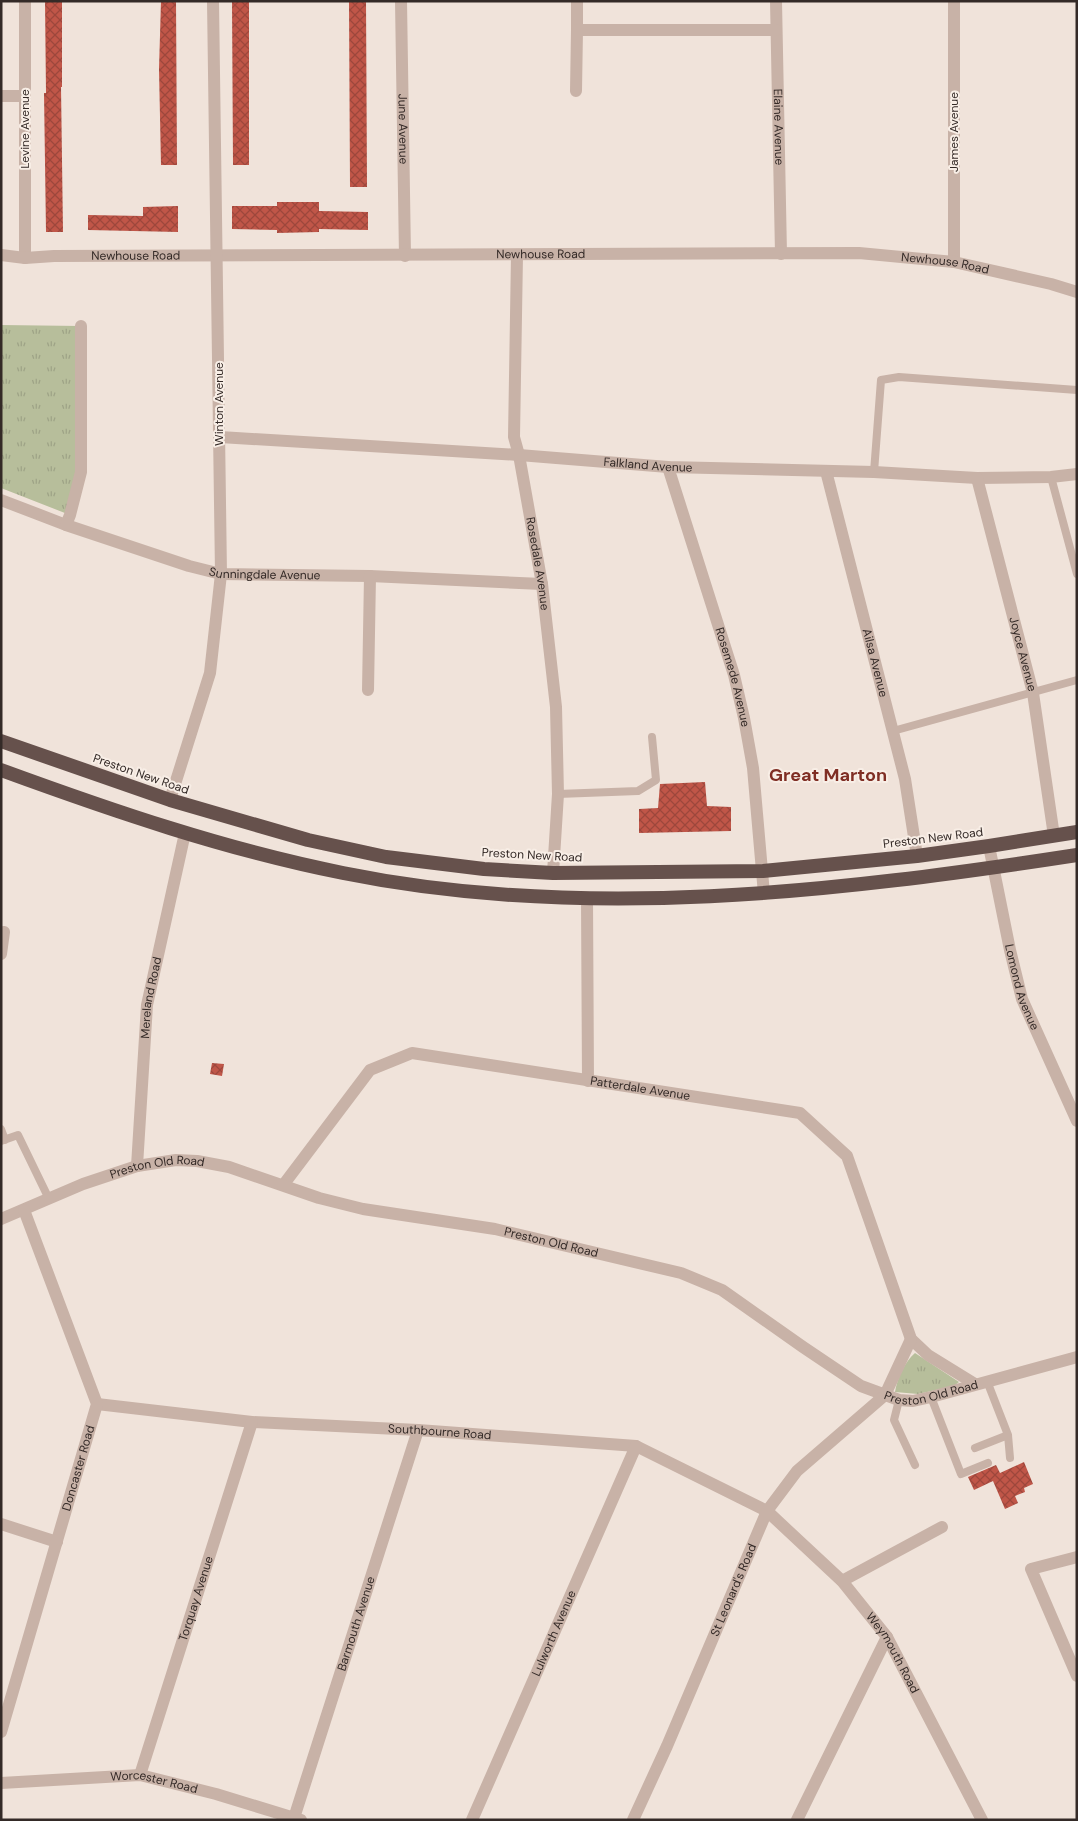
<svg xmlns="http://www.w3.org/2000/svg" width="1078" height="1821" font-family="'DM Sans',sans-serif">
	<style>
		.grass { fill: url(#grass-tufts) }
		.building { fill: url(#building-cross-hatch) }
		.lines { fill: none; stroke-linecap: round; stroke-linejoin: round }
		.service { stroke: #c8b2a7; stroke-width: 8 }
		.minor { stroke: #c8b2a7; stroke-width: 12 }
		.trunk { stroke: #66514c; stroke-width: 14 }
		.labels { text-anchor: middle; stroke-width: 4; stroke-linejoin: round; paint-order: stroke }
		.street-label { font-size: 12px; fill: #342a27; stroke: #f8eee6 }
		.district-label { font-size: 18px; font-weight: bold; fill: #7f2e24; stroke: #f8eee6 }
	</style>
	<defs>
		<pattern id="grass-tufts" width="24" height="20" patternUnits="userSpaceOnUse" patternTransform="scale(1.25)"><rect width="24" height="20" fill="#b7be9b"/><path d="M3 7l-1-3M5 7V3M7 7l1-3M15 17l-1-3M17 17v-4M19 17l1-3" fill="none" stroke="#9ea386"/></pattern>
		<pattern id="building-cross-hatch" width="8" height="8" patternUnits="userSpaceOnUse" patternTransform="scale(1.25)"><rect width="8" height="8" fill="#c05648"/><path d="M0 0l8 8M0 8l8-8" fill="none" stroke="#9d473c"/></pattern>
	</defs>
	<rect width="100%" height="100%" fill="#f0e3da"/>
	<!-- grass -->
	<path class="grass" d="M 1,325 L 81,326 L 81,472 L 70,515 L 1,488 Z
		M 915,1353 L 959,1382 L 954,1386 L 918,1394 L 895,1392 C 897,1379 905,1361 915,1353 Z"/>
	<!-- building -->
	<path class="building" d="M 45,1 L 62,1 L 62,87 L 61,87 L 63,232 L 46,232 L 44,93 L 46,93 Z
		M 161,1 L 176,1 L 177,165 L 161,165 L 159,69 Z
		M 232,1 L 249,1 L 249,165 L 233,165 Z
		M 349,1 L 366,1 L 367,187 L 350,187 Z
		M 277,202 L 319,202 L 319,211 L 368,212 L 368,230 L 319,229 L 319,232 L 277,233 L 277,230 L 232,229 L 232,206 L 277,206 Z
		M 178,206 L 178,232 L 88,230 L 88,215 L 143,216 L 143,207 Z
		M 705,782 L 707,806 L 731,807 L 731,831 L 639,833 L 639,809 L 658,808 L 660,784 Z
		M 212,1063 L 224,1064 L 222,1076 L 210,1074 Z
		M 1024,1462 L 1033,1484 L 1024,1488 L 1025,1492 L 1015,1496 L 1018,1503 L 1005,1509 L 993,1481 L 974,1490 L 968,1477 L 996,1465 L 1000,1473 Z"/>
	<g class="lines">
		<!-- service -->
		<path class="service" d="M 874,472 L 881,380 L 899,377 L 1077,390
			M 1051,477 L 1077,574
			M 893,731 L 1077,680
			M 558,794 L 638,791 L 656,780 L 652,737
			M 1,1129 L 5,1140
			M 1,1141 L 18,1135 L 49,1199
			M 931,1397 L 961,1474 L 988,1463
			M 899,1400 L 894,1420 L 915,1465
			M 1008,1435 L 1010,1458
			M 975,1448 L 1008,1435 L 987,1381"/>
		<!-- minor -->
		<g class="minor">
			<path d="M 25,1 L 25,258"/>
			<path id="s1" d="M 401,1 L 405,256"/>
			<path d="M 577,1 L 577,30"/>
			<path id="s2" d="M 776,1 L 781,254"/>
			<path d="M 954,1 L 954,262"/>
			<path d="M 576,91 L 577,30 L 776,30"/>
			<path d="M 1,96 L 25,96"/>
			<path id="s3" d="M 1,255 L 25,258 L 54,256 L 859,253 L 954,262 L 1051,284 L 1077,292"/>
			<path id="s4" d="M 517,255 L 514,437 L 519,455 L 542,584 L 556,707 L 558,794 L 553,873"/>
			<path id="s5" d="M 220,437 L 519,455 L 668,467 L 874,472 L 977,478 L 1051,477 L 1077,474"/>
			<path id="s6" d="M 668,467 L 734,675 L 744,718 L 753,768 L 764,894"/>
			<path id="s7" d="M 826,471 L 905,779 L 917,856"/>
			<path id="s8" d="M 977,478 L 1033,693 L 1054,836"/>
			<path id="s9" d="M 1,500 L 66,525 L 189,566 L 221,574 L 370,576 L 542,584"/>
			<path d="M 66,525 L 70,515 L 81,472 L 81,326"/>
			<path d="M 368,690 L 370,576"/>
			<path d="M 170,800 L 210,673 L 221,574 L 213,1"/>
			<path id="s10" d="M 989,846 L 1010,950 L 1022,999 L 1077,1121"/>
			<path d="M 587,899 L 588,1081"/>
			<path d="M 1,954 L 4,932"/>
			<path id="s11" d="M 137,1166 L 147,1005 L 185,833"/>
			<path id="s12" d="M 284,1184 L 370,1070 L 412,1053 L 800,1113 L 847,1156 L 911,1339 L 928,1355 L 975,1384"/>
			<path id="s13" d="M 1,1219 L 83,1184 L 137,1166 L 176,1160 L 197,1161 L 229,1167 L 319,1198 L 363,1209 L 495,1229 L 681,1273 L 722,1290 L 803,1347 L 861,1386 L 899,1400 L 913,1401 L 931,1397 L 1077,1357"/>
			<path id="s14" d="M 97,1404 L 252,1422 L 418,1430 L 636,1446 L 767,1511 L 842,1581 L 887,1637 L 982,1820"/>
			<path d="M 1,1524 L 57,1542"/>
			<path d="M 1077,1557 L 1031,1569 L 1077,1676"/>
			<path d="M 842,1581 L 942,1527"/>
			<path id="s15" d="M 1,1732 L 97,1404 L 24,1210"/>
			<path id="s16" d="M 140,1775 L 252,1422"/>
			<path id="s17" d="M 1,1783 L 140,1775 L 216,1794 L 301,1820"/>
			<path id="s18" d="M 294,1818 L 418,1430"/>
			<path id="s19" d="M 472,1820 L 636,1446"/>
			<path id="s20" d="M 633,1820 L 667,1746 L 767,1511 L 797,1471 L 885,1395 L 911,1339"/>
			<path d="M 797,1820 L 887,1637"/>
		</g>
		<!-- trunk -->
		<path class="trunk" d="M 1,741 L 170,800 L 308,840 L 386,857 L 484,869 L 553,873 L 763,871 L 917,856 L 989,846 L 1077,832
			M 1,770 C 113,811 227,850 343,873 C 584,922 836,892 1077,855"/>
	</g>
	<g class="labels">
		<!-- street labels -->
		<g class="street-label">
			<text dy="4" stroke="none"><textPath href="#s1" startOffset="128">June Avenue</textPath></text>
			<text dy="4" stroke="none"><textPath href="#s2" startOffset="126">Elaine Avenue</textPath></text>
			<text transform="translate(25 129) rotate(-90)" y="4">Levine Avenue</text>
			<text transform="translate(954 132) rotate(-90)" y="4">James Avenue</text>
			<text dy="4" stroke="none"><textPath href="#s3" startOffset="540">Newhouse Road</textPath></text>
			<text dy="4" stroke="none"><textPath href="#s3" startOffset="135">Newhouse Road</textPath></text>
			<text dy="4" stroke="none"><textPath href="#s3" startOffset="945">Newhouse Road</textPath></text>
			<text transform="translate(219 404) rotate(-90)" y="4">Winton Avenue</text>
			<text dy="4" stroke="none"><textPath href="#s5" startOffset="429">Falkland Avenue</textPath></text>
			<text dy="4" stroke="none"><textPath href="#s4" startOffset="311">Rosedale Avenue</textPath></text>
			<text dy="4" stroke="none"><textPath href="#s9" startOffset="276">Sunningdale Avenue</textPath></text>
			<text dy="4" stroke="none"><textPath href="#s8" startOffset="182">Joyce Avenue</textPath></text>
			<text dy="4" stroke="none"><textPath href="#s7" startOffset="198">Ailsa Avenue</textPath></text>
			<text dy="4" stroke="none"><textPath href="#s6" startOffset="220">Rosemede Avenue</textPath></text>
			<text transform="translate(141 774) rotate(19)" y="4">Preston New Road</text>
			<text transform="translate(933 838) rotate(-7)" y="4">Preston New Road</text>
			<text transform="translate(532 855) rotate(3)" y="4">Preston New Road</text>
			<text dy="4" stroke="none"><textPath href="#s10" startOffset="145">Lomond Avenue</textPath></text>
			<text dy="4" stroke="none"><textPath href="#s11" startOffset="169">Mereland Road</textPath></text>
			<text dy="4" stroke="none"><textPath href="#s12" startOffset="419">Patterdale Avenue</textPath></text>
			<text dy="4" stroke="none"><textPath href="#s13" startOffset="166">Preston Old Road</textPath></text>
			<text dy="4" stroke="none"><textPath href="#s13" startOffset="571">Preston Old Road</textPath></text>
			<text dy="4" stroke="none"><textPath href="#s13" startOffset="991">Preston Old Road</textPath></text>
			<text dy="4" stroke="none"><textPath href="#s14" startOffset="344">Southbourne Road</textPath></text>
			<text dy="4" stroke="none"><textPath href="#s15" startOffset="275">Doncaster Road</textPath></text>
			<text dy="4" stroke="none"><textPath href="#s20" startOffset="251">St Leonard's Road</textPath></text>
			<text dy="4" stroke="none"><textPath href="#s16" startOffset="185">Torquay Avenue</textPath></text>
			<text dy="4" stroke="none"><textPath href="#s18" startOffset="204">Barmouth Avenue</textPath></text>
			<text dy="4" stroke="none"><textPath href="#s19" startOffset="204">Lulworth Avenue</textPath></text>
			<text dy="4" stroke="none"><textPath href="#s14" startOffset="878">Weymouth Road</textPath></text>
			<text dy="4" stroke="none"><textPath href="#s17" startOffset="154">Worcester Road</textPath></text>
		</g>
		<!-- district labels -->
		<g class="district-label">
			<text x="828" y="781">Great Marton</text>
		</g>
	</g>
	<!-- border -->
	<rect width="1078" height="1821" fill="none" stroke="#342a27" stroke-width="5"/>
</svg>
